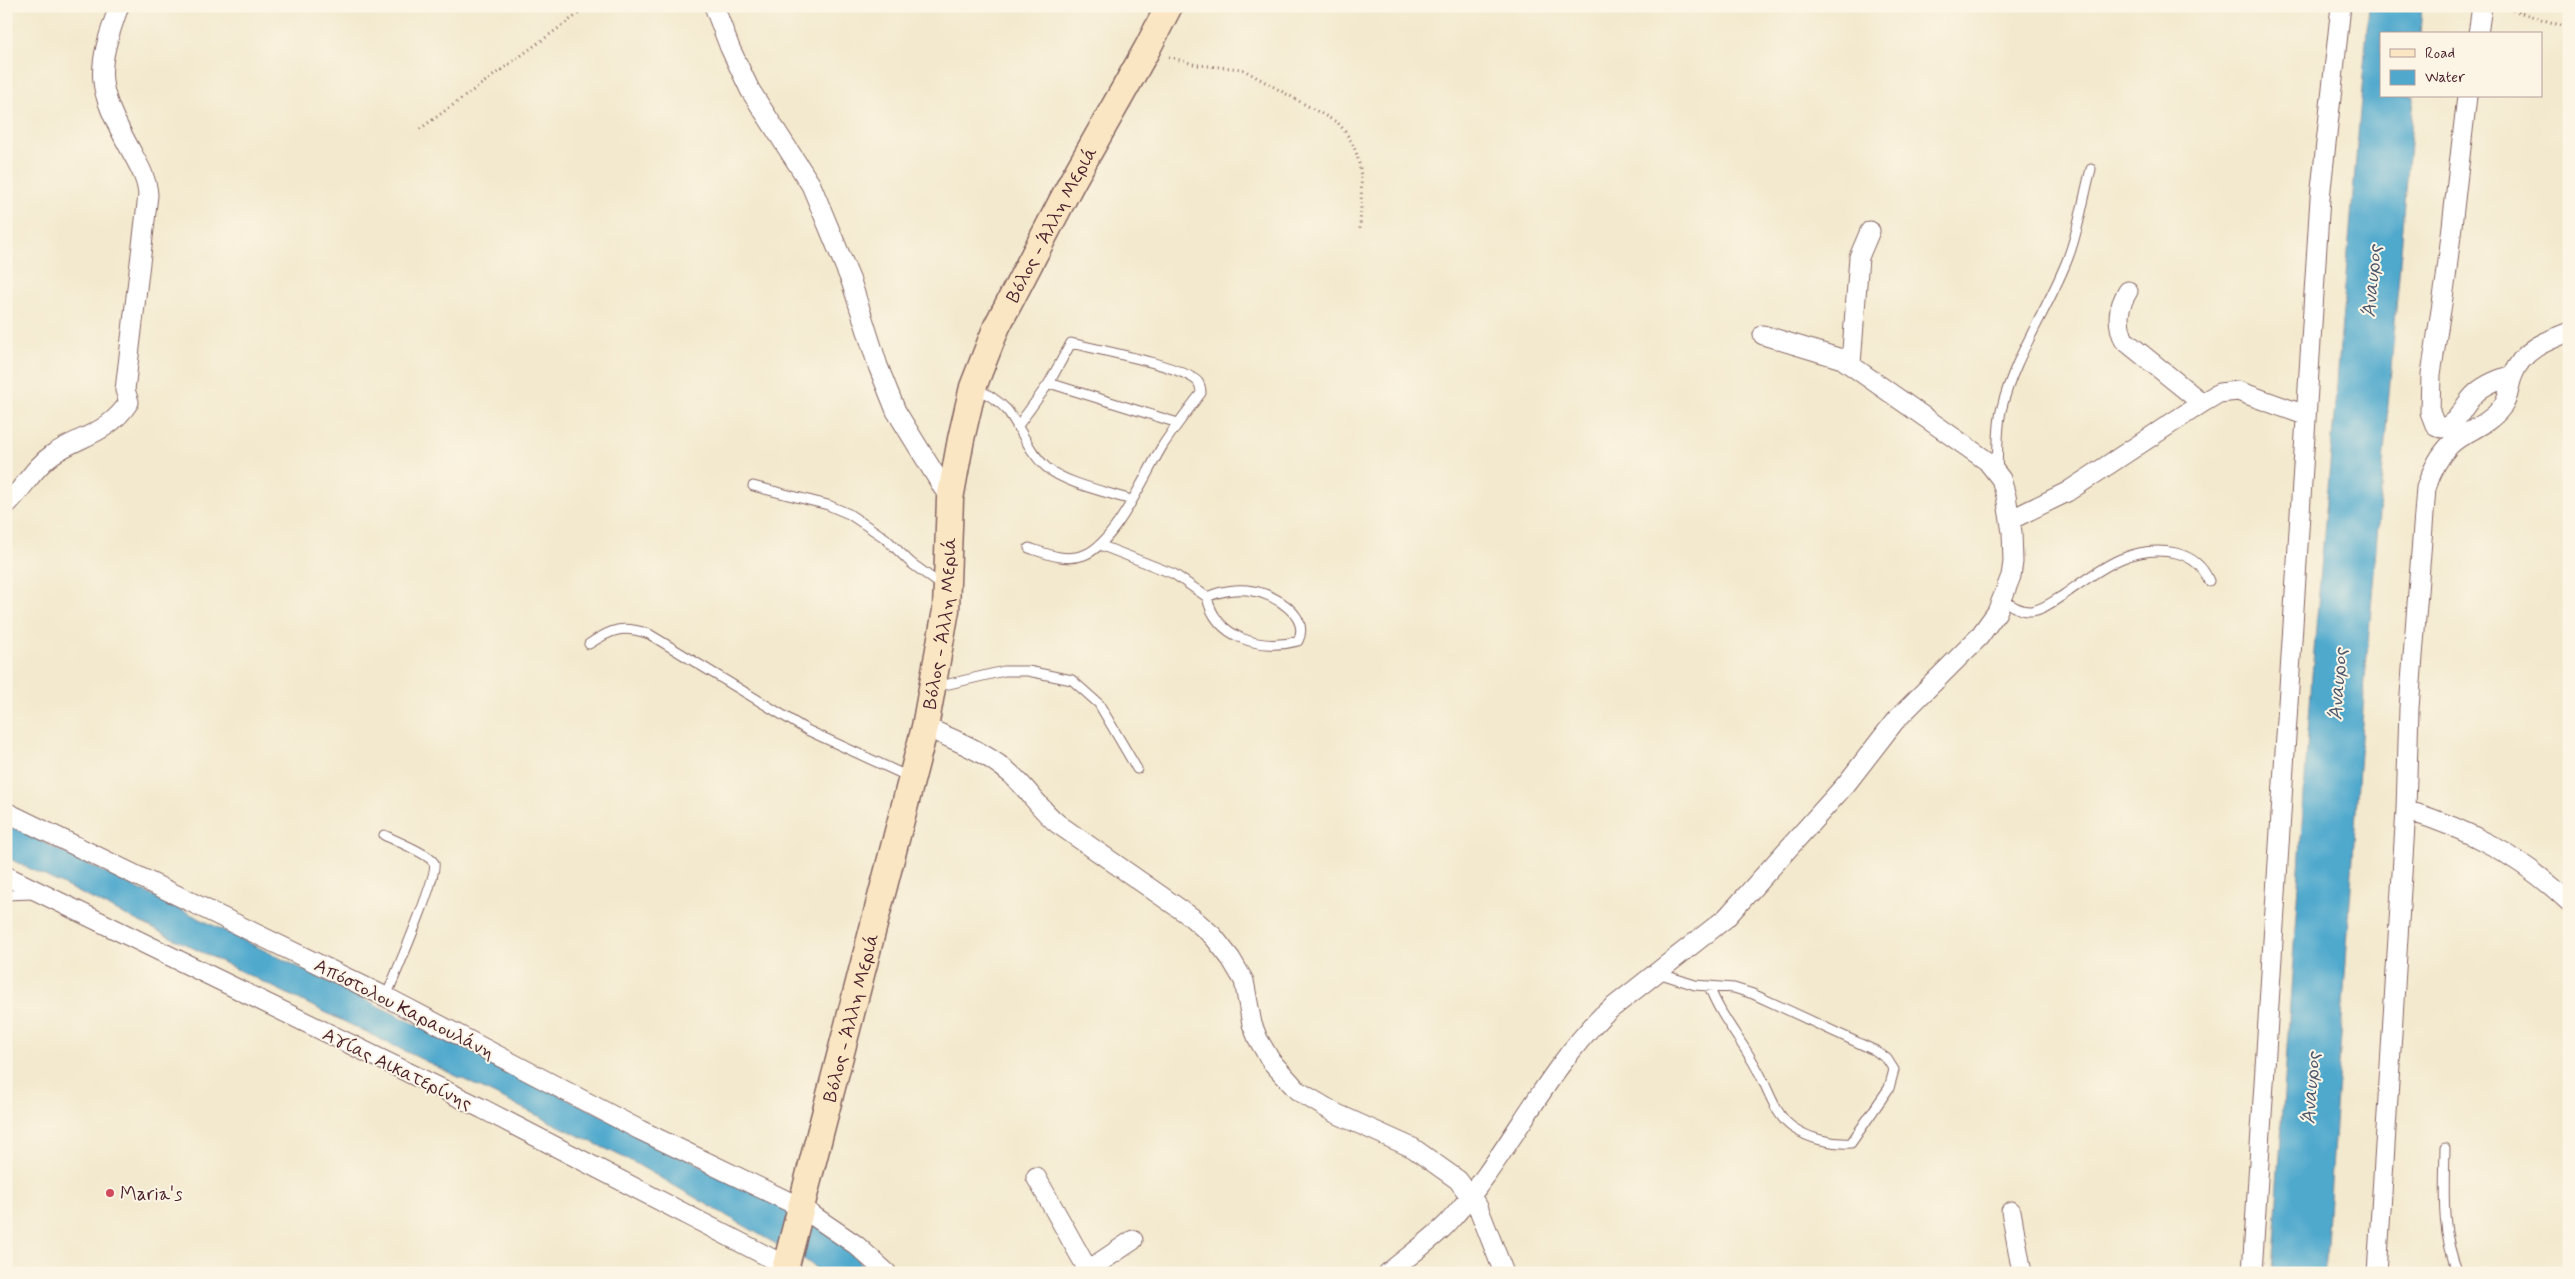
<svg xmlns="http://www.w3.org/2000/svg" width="2575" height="1279" font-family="Mynerve,sans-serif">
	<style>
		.water { fill: #50a9cd; stroke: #4d647c }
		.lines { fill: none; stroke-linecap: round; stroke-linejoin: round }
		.lane-casing { stroke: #856664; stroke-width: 11 }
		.street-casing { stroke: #856664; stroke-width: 21 }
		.secondary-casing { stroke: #856664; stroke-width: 29 }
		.path { stroke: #856664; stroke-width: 3; stroke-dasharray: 1 4; stroke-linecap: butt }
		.lane { stroke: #fff; stroke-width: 9 }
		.street { stroke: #fff; stroke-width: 19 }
		.secondary { stroke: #fbe6c4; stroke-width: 26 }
		.poi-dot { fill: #d1495b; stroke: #fcf5e5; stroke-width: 2 }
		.labels { text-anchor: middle; stroke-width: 4; stroke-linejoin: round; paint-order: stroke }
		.street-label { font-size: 19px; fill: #4a1f2b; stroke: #fcf5e5 }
		.poi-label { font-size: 19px; fill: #4a1f2b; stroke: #fcf5e5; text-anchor: start }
		.water-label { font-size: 20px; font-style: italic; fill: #4c566c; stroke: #fcf5e5 }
	</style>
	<rect width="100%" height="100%" fill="#fcf5e5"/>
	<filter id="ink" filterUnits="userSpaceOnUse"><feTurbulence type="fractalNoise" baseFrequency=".02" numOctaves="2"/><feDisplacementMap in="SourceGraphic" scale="10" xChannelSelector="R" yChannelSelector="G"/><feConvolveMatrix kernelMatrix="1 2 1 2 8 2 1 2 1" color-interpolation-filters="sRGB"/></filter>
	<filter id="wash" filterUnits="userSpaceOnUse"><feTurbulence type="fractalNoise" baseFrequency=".0096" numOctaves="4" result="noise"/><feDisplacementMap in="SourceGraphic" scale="20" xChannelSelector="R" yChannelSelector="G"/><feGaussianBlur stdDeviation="1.12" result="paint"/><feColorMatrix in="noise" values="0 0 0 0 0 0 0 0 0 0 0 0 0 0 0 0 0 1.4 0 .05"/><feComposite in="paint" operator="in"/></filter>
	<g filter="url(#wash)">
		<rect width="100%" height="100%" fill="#f3e9ce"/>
		<!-- water -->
		<path class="water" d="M 2369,6 L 2422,6 L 2420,34 L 2381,34 L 2381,96 L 2414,96 L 2365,679 L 2325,1273 L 2272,1273 L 2312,675 Z
			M 6,824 L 646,1137 L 829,1231 L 871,1273 L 820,1273 L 811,1264 L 633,1162 L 6,857 Z"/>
	</g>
	<g filter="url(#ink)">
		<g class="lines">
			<defs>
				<path id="lane" d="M 1049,383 L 1178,423
					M 976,388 C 987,394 998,400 1007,410 C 1021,428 1028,451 1046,467 C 1064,483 1107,492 1131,500
					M 1017,427 L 1049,383 L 1071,343 C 1095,349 1184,366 1198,382 C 1200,385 1201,389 1201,393 C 1188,410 1175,427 1163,445 C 1145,474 1116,543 1084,555 C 1066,562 1047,554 1029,548
					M 1997,472 C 1998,452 1997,430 2001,411 C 2014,356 2048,310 2068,258 C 2079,229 2083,199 2091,169
					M 753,486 L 828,505 L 849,514 L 885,538 L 911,563 L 944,587
					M 1100,545 L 1174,574 L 1207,597 C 1216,639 1262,651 1298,641 C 1311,616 1274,594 1253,591 C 1238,588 1220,591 1207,597
					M 2003,600 C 2011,605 2021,612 2031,611 C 2043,610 2055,600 2065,594 C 2099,570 2132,543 2176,553 C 2192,557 2203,566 2209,581
					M 589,644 C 612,629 622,625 649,634 L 807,730 L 909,777
					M 936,687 L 1004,671 L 1028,671 L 1072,680 L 1099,704 L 1137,769
					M 384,835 C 394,840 429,854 434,863 C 439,875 393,979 386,997
					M 6,895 L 33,894
					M 1658,973 L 1695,985 L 1734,988 L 1753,994 L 1876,1051 L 1887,1059 L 1894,1070 L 1889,1088 L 1851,1143 C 1831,1144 1809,1139 1792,1127 C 1774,1114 1768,1087 1757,1069 C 1742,1041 1720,1016 1709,986
					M 2445,1148 C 2444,1191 2441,1232 2458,1273"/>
				<path id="street" d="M 714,6 L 730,48 L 750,90 L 811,185 L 851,281 L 878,366 L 896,411 L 950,499
					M 2478,34 L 2482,6
					M 2467,96 L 2446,278 L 2431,374 L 2430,412 L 2435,425 L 2442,428 C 2459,423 2462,407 2474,395 C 2483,385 2499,379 2512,375
					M 2128,291 C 2118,307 2116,321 2124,340 L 2202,403
					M 1851,364 L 1859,257 L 1870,231
					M 6,505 C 23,489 34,467 53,454 C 82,435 108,434 129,402 L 125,390 L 148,195 C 147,178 138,164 130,149 C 96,86 95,73 119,6
					M 2010,520 L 2067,492 L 2202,403 L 2219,393 L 2238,391 L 2305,415
					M 925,727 C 958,741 997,757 1021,784 C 1034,798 1043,812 1058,824 L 1190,916 L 1213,936 L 1231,959 L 1244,981 L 1252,1024 L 1258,1039 L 1271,1061 L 1298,1091 L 1335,1113 L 1413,1148 L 1458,1180 L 1478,1207 L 1504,1273
					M 2406,810 C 2468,829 2521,856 2569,902
					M 6,812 L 386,997 L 640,1130 L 802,1208 L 856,1245 L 887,1273
					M 6,876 L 483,1109 L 786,1266 L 794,1273
					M 1036,1177 L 1088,1270
					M 2011,1211 L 2022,1273
					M 1084,1273 L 1133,1240
					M 1388,1273 C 1407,1257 1429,1242 1447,1224 C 1506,1160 1541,1077 1603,1015 L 1726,918 L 1847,783 L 1895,721 L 1979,637 L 1997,612 L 2011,576 L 2013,562 L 2012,532 L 2006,496 L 2001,479 L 1987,461 L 1842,359 L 1763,335
					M 2252,1273 L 2320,198 L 2341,6
					M 2377,1273 L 2406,810 L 2409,708 L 2426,488 C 2431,473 2438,457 2450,445 C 2465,430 2486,428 2502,407 C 2510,397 2508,386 2513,375 C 2522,350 2546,341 2569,332"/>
				<g id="secondary">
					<path id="s1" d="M 784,1273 L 925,727 L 946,610 L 950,499 L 961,439 L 973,387 L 997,326 L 1073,180 L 1147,49 L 1169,6"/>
				</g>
			</defs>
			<!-- lane casing -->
			<use href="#lane" class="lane-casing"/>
			<!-- street casing -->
			<use href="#street" class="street-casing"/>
			<!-- secondary casing -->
			<use href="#secondary" class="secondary-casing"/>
			<!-- path -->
			<path class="path" d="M 2503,7 L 2569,28
				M 1169,57 L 1197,65 L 1242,69 L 1338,123 C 1368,156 1361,189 1360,230
				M 420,129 L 589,6"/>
			<!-- lane -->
			<use href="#lane" class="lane"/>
			<!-- street -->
			<use href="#street" class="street"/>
			<!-- secondary -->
			<use href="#secondary" class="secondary"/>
		</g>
	</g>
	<!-- markers -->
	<circle class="poi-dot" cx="110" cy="1193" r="5"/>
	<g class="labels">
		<!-- street labels -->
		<g class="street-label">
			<text dy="7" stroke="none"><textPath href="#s1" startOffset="1089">Βόλος - Άλλη Μεριά</textPath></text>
			<text dy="7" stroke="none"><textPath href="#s1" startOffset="669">Βόλος - Άλλη Μεριά</textPath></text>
			<text transform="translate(405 1008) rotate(27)" y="7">Απόστολου Καραουλάνη</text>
			<text dy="7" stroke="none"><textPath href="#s1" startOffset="264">Βόλος - Άλλη Μεριά</textPath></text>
			<text transform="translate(398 1068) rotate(26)" y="7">Αγίας Αικατερίνης</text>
		</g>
		<!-- poi labels -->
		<g class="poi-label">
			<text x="120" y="1200">Maria's</text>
		</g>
		<!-- water labels -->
		<g class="water-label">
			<text transform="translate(2371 281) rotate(-85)" y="7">Άναυρος</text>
			<text transform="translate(2337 684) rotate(-86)" y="7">Άναυρος</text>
			<text transform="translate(2310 1088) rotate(-86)" y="7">Άναυρος</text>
		</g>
	</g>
	<!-- margin -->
	<rect width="2575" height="1279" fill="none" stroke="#fcf5e5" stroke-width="25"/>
	<!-- legend -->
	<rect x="2380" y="32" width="162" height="65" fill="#fcf5e5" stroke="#b59f9b"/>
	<rect x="2390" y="49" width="25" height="8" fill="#fbe6c4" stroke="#b59f9b"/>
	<text x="2425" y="58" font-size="15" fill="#4a1f2b">Road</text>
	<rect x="2390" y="70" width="25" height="15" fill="#50a9cd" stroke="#b59f9b"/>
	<text x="2425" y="82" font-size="15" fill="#4a1f2b">Water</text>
</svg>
